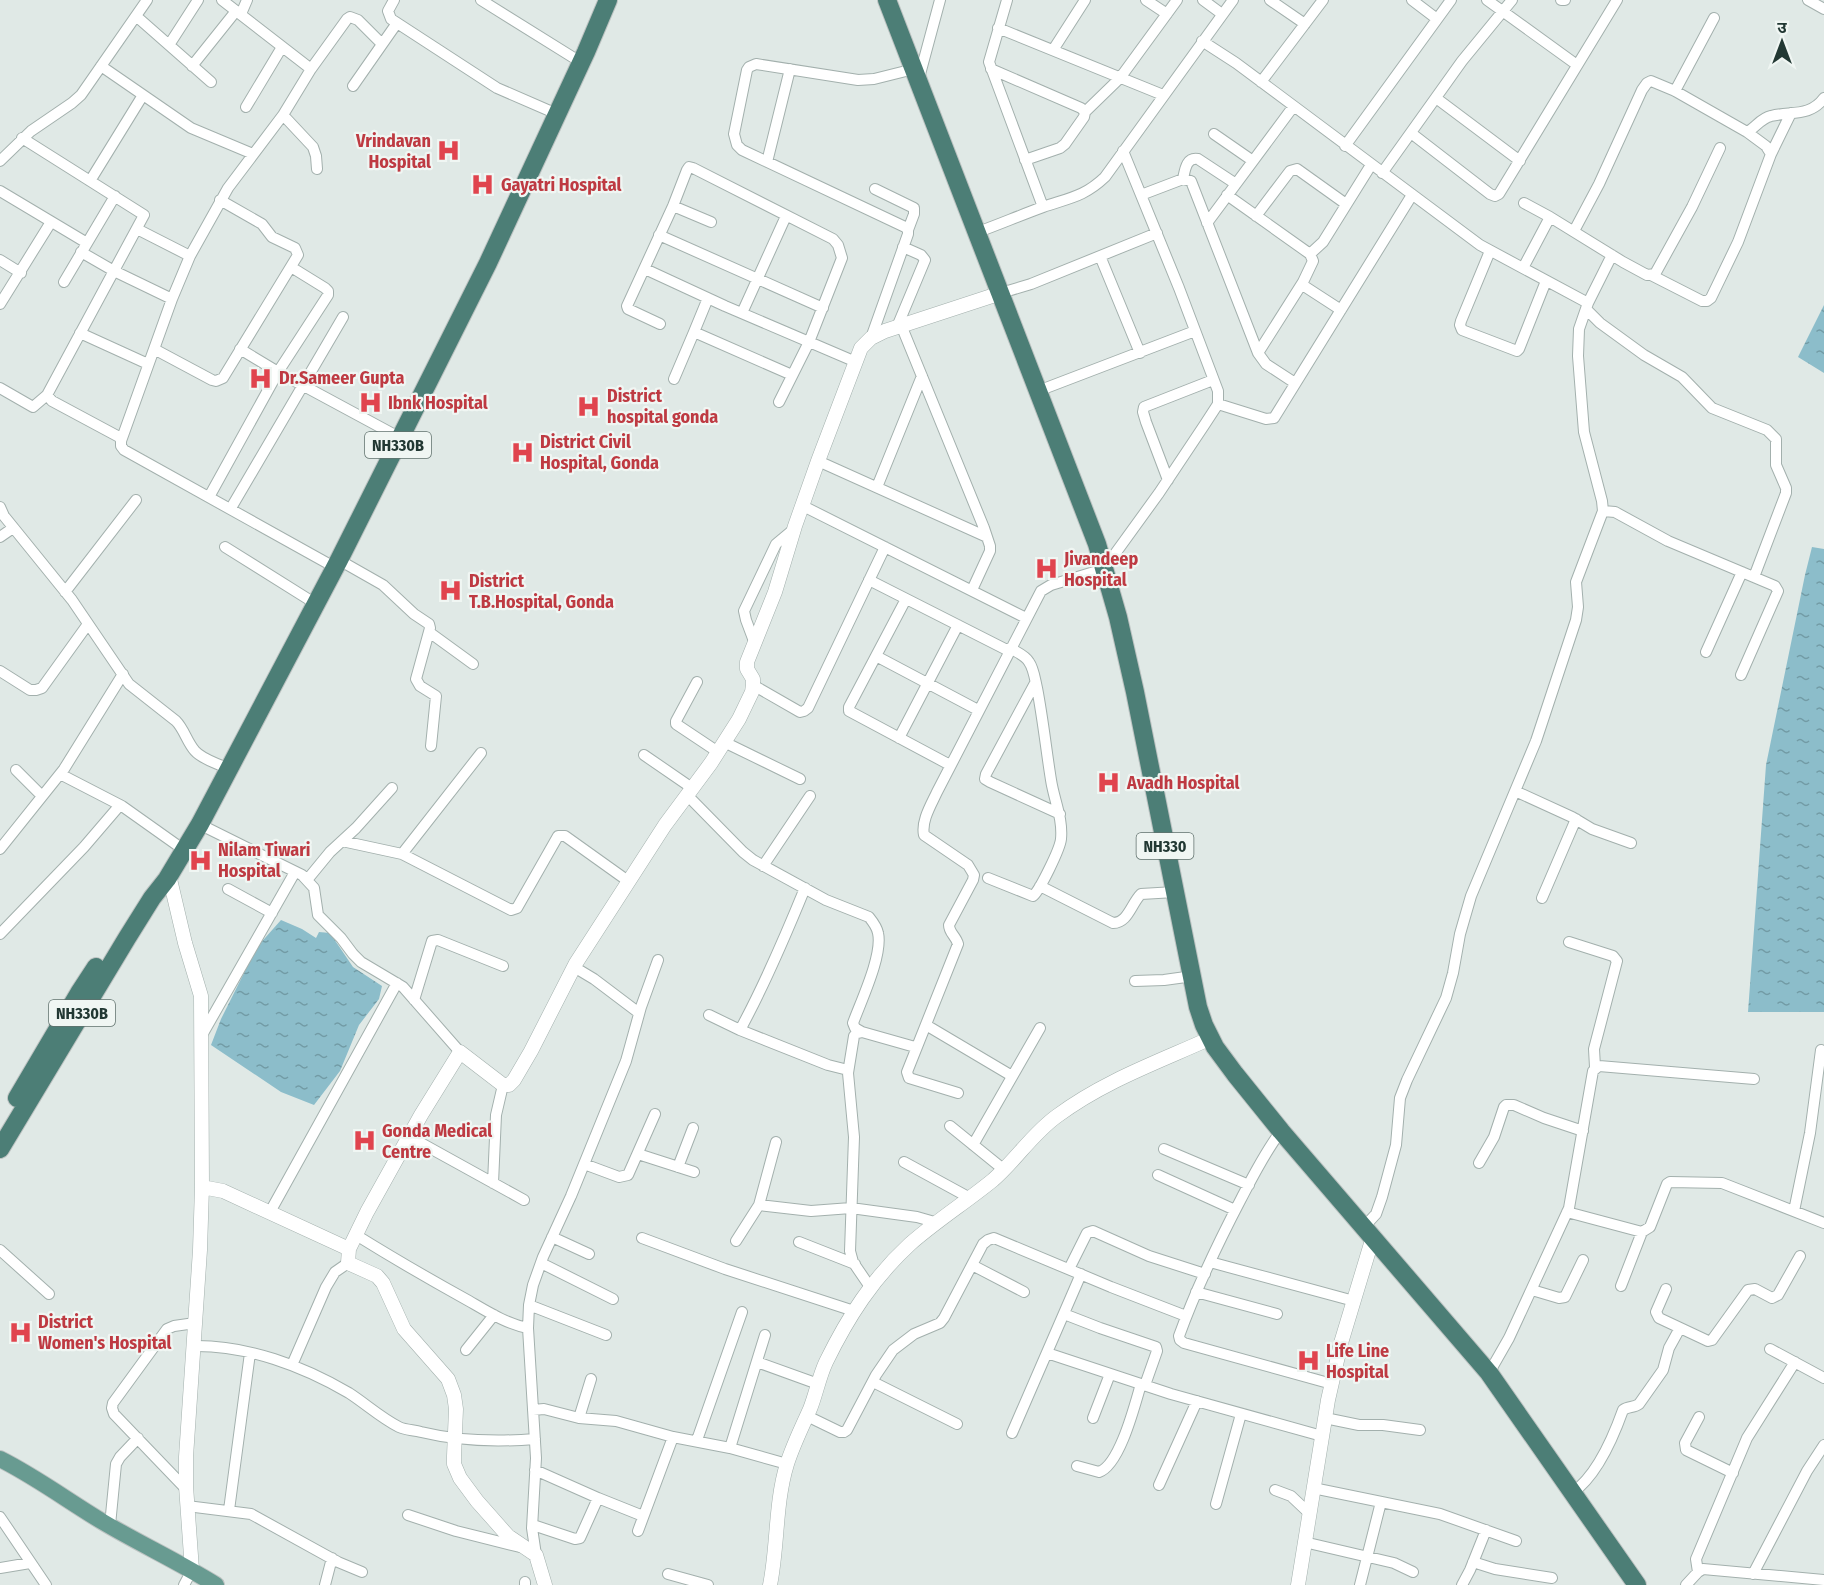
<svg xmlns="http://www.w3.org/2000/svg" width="1824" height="1585" font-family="'Fira Sans Condensed','Noto Sans Devanagari',sans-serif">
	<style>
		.water { fill: url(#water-ripples) }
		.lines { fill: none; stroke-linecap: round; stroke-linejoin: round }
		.minor-casing { stroke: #a3b0ad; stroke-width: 12 }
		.tertiary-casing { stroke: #a3b0ad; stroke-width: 15 }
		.primary-casing { stroke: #bdc3c2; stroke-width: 18 }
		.trunk-casing { stroke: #bdc3c2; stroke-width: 20 }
		.minor { stroke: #fff; stroke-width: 10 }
		.tertiary { stroke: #fff; stroke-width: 14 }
		.primary { stroke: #689b91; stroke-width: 16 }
		.trunk { stroke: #4c7e76; stroke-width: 18 }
		.labels { text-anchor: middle; stroke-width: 4.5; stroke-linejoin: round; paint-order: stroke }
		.shield { fill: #f0f6f3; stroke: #60716d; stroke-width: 1.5 }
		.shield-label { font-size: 16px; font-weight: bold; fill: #223833 }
		.health-label { font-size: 18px; font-weight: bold; fill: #be3a42; stroke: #f0f6f3; text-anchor: start }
	</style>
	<defs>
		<pattern id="water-ripples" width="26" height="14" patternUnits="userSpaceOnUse" patternTransform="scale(1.5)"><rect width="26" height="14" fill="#8cbdca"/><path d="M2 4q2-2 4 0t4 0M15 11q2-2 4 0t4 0" fill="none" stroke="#729ba5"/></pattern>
	</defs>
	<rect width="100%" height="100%" fill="#e0e9e6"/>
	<!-- water -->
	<path class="water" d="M 1824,305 L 1824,373 L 1798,357 Z
		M 1812,547 L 1824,549 L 1824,1012 L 1748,1012 L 1766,765 L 1805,575 Z
		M 281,920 L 302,929 L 316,938 L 319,932 L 330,933 L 353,967 L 382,986 L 379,999 L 359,1025 L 340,1071 L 314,1105 L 281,1092 L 211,1045 L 221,1019 L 257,947 Z"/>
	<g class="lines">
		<defs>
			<path id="minor" d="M 222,0 L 311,69
				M 394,0 L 388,11 L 391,19 L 497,88 L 550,111
				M 481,0 L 574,58
				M 1007,0 L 989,62 L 1043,207
				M 1146,0 L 1167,14
				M 1203,0 L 1222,14
				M 1270,0 L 1305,24
				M 1412,0 L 1437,19
				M 1487,0 L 1577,65
				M 1561,0 L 1565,0
				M 1808,0 L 1824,9
				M 241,14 L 247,0
				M 136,16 L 211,82
				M 998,28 L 1163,95
				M 1202,41 L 1236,63 L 1480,245 L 1588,303
				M 169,45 L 198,0
				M 1053,50 L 1085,0
				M 101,66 L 191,128 L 253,154
				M 192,66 L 236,11
				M 991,69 L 1081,108 L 1085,112 L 1084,117 L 1065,144 L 1060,148 L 1025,160
				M 919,78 L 940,0
				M 1261,82 L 1323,0
				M 353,86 L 397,23
				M 1675,91 L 1714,18
				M 1436,98 L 1520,161
				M 246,107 L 282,47
				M 1085,112 L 1120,78 L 1177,0
				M 283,115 L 313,147 L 316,156 L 317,169
				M 1747,132 L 1766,146 L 1771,154
				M 1411,133 L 1490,194 L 1495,196 L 1499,194 L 1617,0
				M 1214,134 L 1253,161
				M 22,138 L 144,215 L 47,395 L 52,401 L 121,438
				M 1345,146 L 1451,0
				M 0,161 L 31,131 L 72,103 L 81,95 L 147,0
				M 767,162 L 790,69
				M 1382,173 L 1462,61 L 1512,0
				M 1183,179 C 1185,170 1186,157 1198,159 L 1236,184
				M 90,181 L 143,95
				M 875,189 L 914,208 L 914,214 L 908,230
				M 0,191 L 87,243
				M 1141,195 L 1183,179 L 1191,181 L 1258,353 L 1266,364 L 1295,383
				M 1227,195 L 1310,254 L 1313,261 L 1303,282 L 1304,286 L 1341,310
				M 1524,203 L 1550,217
				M 673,206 L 711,222
				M 1256,216 L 1290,171 L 1297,169 L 1346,204
				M 1207,223 L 1293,107
				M 137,229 L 190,256
				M 1574,231 L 1599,184 L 1642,90 L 1647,83 L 1651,81 L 1675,91 L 1747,132 C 1755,128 1761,118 1771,116 C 1791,111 1810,117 1824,98
				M 978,232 C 1000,224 1021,215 1043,207 C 1069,198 1084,197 1105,177 L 1233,0
				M 659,235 L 823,308
				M 1490,251 L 1461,321 L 1460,325 L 1462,330 L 1517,351 L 1519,349 L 1546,281
				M 81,252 L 114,271 L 172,299
				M 1310,254 L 1323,242 L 1371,165
				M 1100,256 L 1140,353
				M 0,260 L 21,273
				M 1523,268 L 1550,217 L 1623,262 L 1647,275 L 1655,274 L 1692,207 L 1720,148
				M 645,269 L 725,306 L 856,362
				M 1651,275 L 1702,301 L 1707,301 L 1711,298 L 1738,242 L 1771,154 L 1791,113
				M 64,282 L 115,196
				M 1001,293 L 1031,284 L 1157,233
				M 708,298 L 694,332 L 792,375
				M 0,304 L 51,222
				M 1586,309 L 1600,323 L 1644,355 L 1682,377 L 1712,408 L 1767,430 L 1776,439 L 1776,465 L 1786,488 L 1786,493 L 1754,577
				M 742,313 L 786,216
				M 660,324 L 628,309 L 627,306 L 673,206 L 687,170 L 689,167 L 693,168 L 833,239 L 838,245 L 842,258 L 809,342 L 779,402
				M 901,325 L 984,528 L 990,546 L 990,551 L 972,590
				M 897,327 L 925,260 L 921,255 L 903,247
				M 80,333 L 148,364
				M 871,338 L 908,234 L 908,230 L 905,227 L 742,150 L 737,145 L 734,134 L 747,70 L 749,67 L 756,64 L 858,80 L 874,79 L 914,69
				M 154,349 L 212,380 L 216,381 L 223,378 L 298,255 L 295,248 L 272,237 L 262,224 L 220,200
				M 240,349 L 278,372 L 393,434
				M 1258,353 L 1303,282
				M 674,379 L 694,332
				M 0,388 L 33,407 L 47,395
				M 1038,391 L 1195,331
				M 1218,404 L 1266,419 L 1274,418 L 1412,195
				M 818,461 L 987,537
				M 1168,480 L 1146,422 L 1143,412 L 1144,407 L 1213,380
				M 877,487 L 922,376
				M 209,497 L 278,372 L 328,295 L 328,291 L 325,288 L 291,267
				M 803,506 L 1026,618
				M 0,507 L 4,516 L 72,600 L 129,684 L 176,721 C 184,729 187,742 195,751 C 201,758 213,762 222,766
				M 231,508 L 343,317
				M 1603,511 L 1615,512 L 1668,541 L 1775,586 L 1778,591 L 1741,675
				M 0,537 L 13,528
				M 225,547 L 308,599
				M 339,560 L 383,585 L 414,614 L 429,624 L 430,628 L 416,679 L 420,686 L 436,696 L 431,746
				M 327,563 L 124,450 L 121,446 L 121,441 L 172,299 L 190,256 L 228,188 L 283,115 L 311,69 L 347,19 L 350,17 L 358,20 L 382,44
				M 869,580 L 1009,651
				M 65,592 L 136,500
				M 906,599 L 849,707 L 849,711 L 950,765
				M 429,632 L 473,664
				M 755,644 L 746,620 L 744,611 L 776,544 L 794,529
				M 1706,652 L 1742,572
				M 876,656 L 978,710
				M 0,671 L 30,690 L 36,690 L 42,688 L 88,624
				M 697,682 L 676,721 L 676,724 L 718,752
				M 1035,683 L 986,774 L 985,779 L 990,782 L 1060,814
				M 753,685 L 800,712 L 804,711 L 808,708 L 885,547
				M 899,738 L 958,625
				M 724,742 L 800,779
				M 644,755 L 692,788
				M 16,770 L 42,796
				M 60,774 L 122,806 L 184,850
				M 1515,791 L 1572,817 L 1592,829 L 1631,843
				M 687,795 L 743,852 L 753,860 L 826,900 L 869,917 C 873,922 877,927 878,933 C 883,955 861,1001 853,1023 L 855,1028 L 862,1032
				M 197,823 L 302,875 L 314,888 L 318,915 L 341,938 L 353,954 L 361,962 L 403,987 L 460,1052
				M 342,841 L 402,854 L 511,910 L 517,908 L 558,836 L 565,836 L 628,881
				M 0,849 L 64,769 L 123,674
				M 402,854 L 481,753
				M 763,866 L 810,796
				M 988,878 L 1033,896 C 1040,890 1060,849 1061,839 C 1063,818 1054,800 1051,780 C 1046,749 1043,719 1037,688 C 1035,680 1034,669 1029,662 C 1025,655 1016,652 1010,648
				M 307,880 L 330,852 L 356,828 L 392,788
				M 1040,886 L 1113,923 C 1128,923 1131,904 1141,894 L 1175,892
				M 228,889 L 272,913
				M 1542,898 L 1576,819
				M 0,934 L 84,847 L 120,805
				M 1569,942 L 1613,956 L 1617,961 L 1594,1049 L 1595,1067
				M 574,967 L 594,979 L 639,1013
				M 1135,981 L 1164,980 L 1193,976
				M 414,1000 L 432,941 L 438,940 L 503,966
				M 709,1015 L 740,1030 L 828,1065 L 848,1070
				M 926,1025 L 1012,1076
				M 740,1030 C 765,984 785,937 805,888
				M 202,1035 L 295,872
				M 958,1093 L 909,1078 L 907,1072 L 958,944 C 956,936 949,933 949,925 L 973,880 L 974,875 L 968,865 L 924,835 C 921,821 931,805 937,792 L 1041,591 L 1051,585 L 1104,569 L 1159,493 L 1205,424 L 1218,404 L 1218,391 L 1179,288 L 1123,151
				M 950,1126 L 1003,1169
				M 1281,1131 C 1265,1152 1253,1176 1241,1199 C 1218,1243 1196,1289 1179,1336 L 1180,1340 L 1184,1343 L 1332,1384
				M 410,1137 L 524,1200
				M 973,1145 L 1040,1028
				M 1164,1149 L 1249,1185
				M 638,1154 L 694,1172
				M 904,1162 L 970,1198
				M 1479,1163 L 1494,1137 L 1504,1107 L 1506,1105 L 1514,1105 L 1544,1118 L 1583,1131
				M 584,1164 L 619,1177 L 628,1175 L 655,1114
				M 678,1167 L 693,1128
				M 1158,1175 L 1235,1210
				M 493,1183 L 496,1115 L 503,1085
				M 759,1205 L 811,1211 L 851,1208 L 917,1217 L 938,1223
				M 1794,1211 L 1810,1133 L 1821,1050
				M 270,1212 L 397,983
				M 1567,1212 L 1642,1232 L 1650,1227 L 1667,1184 L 1670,1182 L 1722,1183 L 1824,1223
				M 1364,1227 L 1376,1214 L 1382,1197 L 1396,1145 L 1400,1098 L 1407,1080 L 1446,998 L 1453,973 L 1460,934 L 1471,896 L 1536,741 L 1576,620 L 1578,607 L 1576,582 L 1603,511 L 1602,501 L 1584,432 L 1578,356 L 1579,329 L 1588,303 L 1612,255
				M 356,1235 C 393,1258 431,1280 469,1301 C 488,1312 507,1324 528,1328
				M 552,1237 L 589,1254
				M 642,1238 L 725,1269 L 854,1311
				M 736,1241 L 759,1205 L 776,1142
				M 799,1242 L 855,1264
				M 0,1250 L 49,1294
				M 1210,1262 L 1354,1301
				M 541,1263 L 613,1299
				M 972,1265 L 1024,1292
				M 1069,1269 L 1087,1233 L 1093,1231 L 1149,1256 L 1205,1274
				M 1621,1286 L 1642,1232
				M 870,1287 L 853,1262 L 850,1251 L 854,1137 L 848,1073 L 854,1036 L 857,1033 L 862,1032 L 915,1047
				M 1666,1289 L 1656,1312 L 1659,1318 L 1708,1341 L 1712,1340 L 1748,1290 L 1755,1289 L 1772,1298 L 1778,1295 L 1800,1256
				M 1532,1290 L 1559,1298 L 1565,1297 L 1583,1260
				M 1196,1292 L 1277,1314
				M 529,1305 L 606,1335
				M 1064,1314 L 1100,1328 L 1156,1347 L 1157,1351 L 1145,1385
				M 193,1346 C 247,1345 303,1366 349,1393 C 366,1404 381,1418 399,1427 C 405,1430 414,1430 421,1432 C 458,1441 497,1442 535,1439
				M 1770,1349 L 1824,1378
				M 466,1350 L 494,1315
				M 1047,1353 L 1171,1394 L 1322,1436
				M 757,1362 L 818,1384
				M 292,1365 L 326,1287 L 335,1272 L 348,1263
				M 1489,1373 L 1509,1338 L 1569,1208 L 1593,1071 L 1599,1066 L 1754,1079
				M 873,1382 L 957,1424
				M 533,1410 L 544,1409 L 579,1418 L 616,1421 L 673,1437 L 730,1448 L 787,1464
				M 807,1416 L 840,1432 L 844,1432 L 847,1430 L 876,1375 L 893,1350 L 914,1334 L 940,1323 L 944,1318 L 983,1244 L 988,1240 L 994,1238 L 1111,1287 L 1186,1316
				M 1699,1417 L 1685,1443 L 1686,1450 L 1733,1473
				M 579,1418 L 591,1379
				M 1093,1418 L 1110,1374
				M 1325,1418 L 1359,1425 L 1383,1425 L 1420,1430
				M 1012,1433 L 1081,1274
				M 697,1440 L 742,1312
				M 730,1448 L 765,1335
				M 1077,1466 L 1099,1472 C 1120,1465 1135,1404 1141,1384
				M 535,1470 L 598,1498 L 643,1516
				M 1159,1485 L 1197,1401
				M 1313,1488 L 1440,1514 L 1516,1541
				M 186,1489 L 114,1414 L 112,1408 L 113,1403 L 167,1329 L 174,1326 L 195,1323
				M 1275,1490 L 1291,1496 L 1309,1513
				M 1572,1493 C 1597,1476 1613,1438 1623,1410 C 1628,1406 1634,1408 1639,1404 L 1663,1370 L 1669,1348 L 1680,1328
				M 1216,1504 L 1241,1414
				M 187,1506 L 251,1514 L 338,1562 L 362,1572
				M 229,1510 L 250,1353
				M 408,1515 L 456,1531 L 520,1547
				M 0,1517 L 46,1585
				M 110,1525 L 116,1464 L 120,1457 L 138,1438
				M 533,1525 L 575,1539 L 580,1538 L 598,1498
				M 638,1531 L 673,1437
				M 1304,1542 L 1394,1563 L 1413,1572
				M 536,1555 L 532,1528 L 536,1458 L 528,1328 L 529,1305 L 533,1285 L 543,1257 L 571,1196 L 626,1061 L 641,1007 L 658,960
				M 1473,1562 L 1495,1569 L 1552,1578
				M 0,1568 L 30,1563
				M 1698,1572 L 1696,1559 L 1747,1438 L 1795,1362
				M 668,1574 L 708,1585
				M 1753,1574 L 1807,1471 L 1824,1445
				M 184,1585 L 192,1570
				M 325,1585 L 332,1558
				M 525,1585 L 525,1582
				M 1360,1585 L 1381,1502
				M 1462,1585 L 1470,1570 L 1486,1530
				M 1686,1585 L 1698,1572 L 1703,1569 L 1824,1580"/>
			<path id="tertiary" d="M 169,875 L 185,943 L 201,996 L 202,1187 L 200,1250 L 186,1457 L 186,1486 L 192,1570
				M 202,1187 L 223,1191 L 349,1249
				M 545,1585 L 536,1555 L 508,1536 L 477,1501 L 460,1478 L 454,1464 L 454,1456 L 456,1409 L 454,1395 L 448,1379 L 404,1329 L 383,1283 L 377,1276 L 348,1263 L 349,1249 L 367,1212 L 421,1115 L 460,1052 L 503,1085 L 509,1085 L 514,1080 L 531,1051 L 576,963 L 665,825 L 711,763 L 739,719 L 752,692 L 753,685 L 753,679 L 747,669 L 747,662 L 775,592 L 795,526 L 818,461 L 861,348 L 871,338 L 885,331 L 1001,293
				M 770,1585 C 778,1545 775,1503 787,1464 C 793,1445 802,1427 810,1409 C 816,1394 819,1377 826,1362 C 848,1317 873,1278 910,1244 C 936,1221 966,1202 993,1180 C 1016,1160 1032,1134 1057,1116 C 1104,1081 1158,1062 1211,1038
				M 1298,1585 L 1328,1400 L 1341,1343 L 1373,1237"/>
			<path id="primary" d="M 0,1459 C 36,1477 68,1501 103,1522 C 140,1544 179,1562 216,1585"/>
			<path id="trunk" d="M 887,0 L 1097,544 L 1118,617 L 1135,692 L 1198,1007 L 1204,1025 L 1215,1047 L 1235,1074 L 1281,1131 L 1489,1373 L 1637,1585
				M 17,1098 L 79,993 L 96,967
				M 0,1149 L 127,938 L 152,898 L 167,879 L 200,824 L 339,560 L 488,263 L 586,52 L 608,0"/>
		</defs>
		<!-- minor casing -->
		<use href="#minor" class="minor-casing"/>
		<!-- tertiary casing -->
		<use href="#tertiary" class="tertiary-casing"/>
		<!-- primary casing -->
		<use href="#primary" class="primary-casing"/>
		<!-- trunk casing -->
		<use href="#trunk" class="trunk-casing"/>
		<!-- minor -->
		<use href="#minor" class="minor"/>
		<!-- tertiary -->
		<use href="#tertiary" class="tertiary"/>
		<!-- primary -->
		<use href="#primary" class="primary"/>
		<!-- trunk -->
		<use href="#trunk" class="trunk"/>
	</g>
	<!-- icons -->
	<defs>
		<symbol id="hospital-bare" viewBox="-9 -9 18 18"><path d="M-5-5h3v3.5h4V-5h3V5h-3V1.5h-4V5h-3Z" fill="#e0444e" stroke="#f0f6f3" stroke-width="2.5" paint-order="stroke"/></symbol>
	</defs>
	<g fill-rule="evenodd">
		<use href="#hospital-bare" x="432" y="134" width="33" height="33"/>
		<use href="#hospital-bare" x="466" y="168" width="33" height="33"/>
		<use href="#hospital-bare" x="244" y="362" width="33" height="33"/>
		<use href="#hospital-bare" x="354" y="386" width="33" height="33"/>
		<use href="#hospital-bare" x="572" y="390" width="33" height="33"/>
		<use href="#hospital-bare" x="506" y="436" width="33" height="33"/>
		<use href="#hospital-bare" x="1030" y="552" width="33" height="33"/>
		<use href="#hospital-bare" x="434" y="574" width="33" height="33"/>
		<use href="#hospital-bare" x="1092" y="766" width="33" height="33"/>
		<use href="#hospital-bare" x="184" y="844" width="33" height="33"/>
		<use href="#hospital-bare" x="348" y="1124" width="33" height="33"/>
		<use href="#hospital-bare" x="4" y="1316" width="33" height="33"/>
		<use href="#hospital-bare" x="1292" y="1344" width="33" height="33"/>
	</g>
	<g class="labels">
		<!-- shield labels -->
		<g class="shield">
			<rect x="365" y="432" width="66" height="26" rx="4.5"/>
			<rect x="1136.5" y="833" width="57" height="26" rx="4.5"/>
			<rect x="49" y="1000" width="66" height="26" rx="4.5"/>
		</g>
		<g class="shield-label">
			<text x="398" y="451">NH330B</text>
			<text x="1165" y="852">NH330</text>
			<text x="82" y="1019">NH330B</text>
		</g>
		<!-- health labels -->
		<g class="health-label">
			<text x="431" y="147" text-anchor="end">Vrindavan<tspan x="431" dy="21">Hospital</tspan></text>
			<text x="501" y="191">Gayatri Hospital</text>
			<text x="279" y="384">Dr.Sameer Gupta</text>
			<text x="607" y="402">District<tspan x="607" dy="21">hospital gonda</tspan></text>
			<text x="388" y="409">Ibnk Hospital</text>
			<text x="540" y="448">District Civil<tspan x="540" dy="21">Hospital, Gonda</tspan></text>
			<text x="1064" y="565">Jivandeep<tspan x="1064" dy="21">Hospital</tspan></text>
			<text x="469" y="587">District<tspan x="469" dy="21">T.B.Hospital, Gonda</tspan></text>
			<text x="1127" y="789">Avadh Hospital</text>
			<text x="218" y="856">Nilam Tiwari<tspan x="218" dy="21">Hospital</tspan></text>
			<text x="382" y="1137">Gonda Medical<tspan x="382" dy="21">Centre</tspan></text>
			<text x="38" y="1328">District<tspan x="38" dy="21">Women's Hospital</tspan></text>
			<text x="1326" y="1357">Life Line<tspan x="1326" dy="21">Hospital</tspan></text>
		</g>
	</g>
	<!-- north arrow -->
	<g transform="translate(1782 42)" stroke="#f0f6f3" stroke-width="4.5" paint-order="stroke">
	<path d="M0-4.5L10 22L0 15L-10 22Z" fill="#223833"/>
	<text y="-9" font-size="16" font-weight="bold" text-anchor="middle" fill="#223833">उ</text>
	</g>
</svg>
